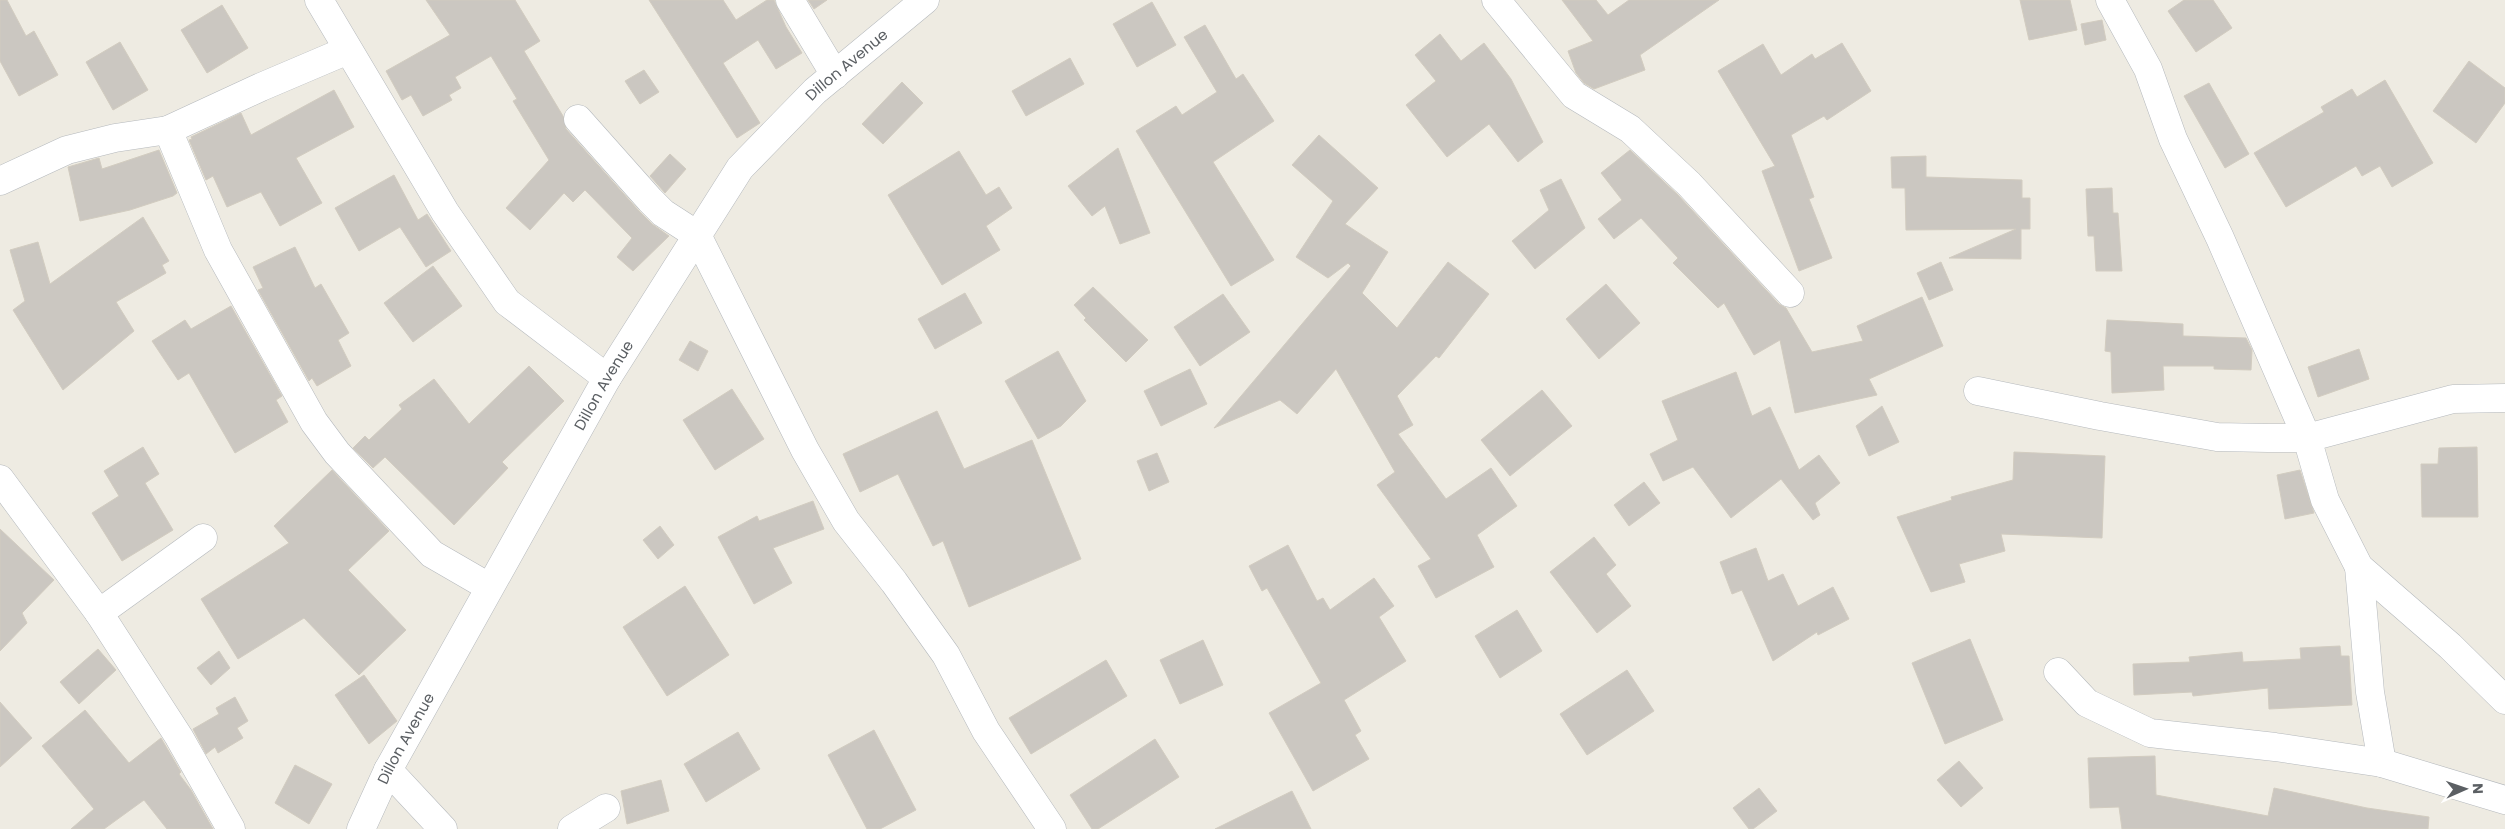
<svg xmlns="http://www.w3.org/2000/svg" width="2505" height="829" font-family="Poppins,sans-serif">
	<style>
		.building { fill: #cbc7c1; stroke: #d2ccc0 }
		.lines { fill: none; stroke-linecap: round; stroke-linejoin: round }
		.minor-casing { stroke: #b5b9bd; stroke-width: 29 }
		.minor { stroke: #fff; stroke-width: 28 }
		.labels { text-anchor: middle; stroke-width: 4; stroke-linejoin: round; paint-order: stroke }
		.street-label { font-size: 15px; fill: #5b5f63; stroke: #fff }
	</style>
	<rect width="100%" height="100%" fill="#eeebe2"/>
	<!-- building -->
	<path class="building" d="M 0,0 L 7,0 L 26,36 L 34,31 L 58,75 L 19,96 L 0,61 Z
		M 426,0 L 515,0 L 540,41 L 524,51 L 563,116 L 566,129 L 639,211 L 652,224 L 669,236 L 633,271 L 617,257 L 632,238 L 585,190 L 573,202 L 564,193 L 530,230 L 506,208 L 549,160 L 513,101 L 517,99 L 491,56 L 455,77 L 461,88 L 449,95 L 452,100 L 423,116 L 411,95 L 402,100 L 386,71 L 450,35 Z
		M 649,0 L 723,0 L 736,20 L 767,0 L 774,0 L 786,27 L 802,53 L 776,69 L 758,40 L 723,63 L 760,123 L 737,138 Z
		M 808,0 L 827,0 L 814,9 Z
		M 1562,0 L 1596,0 L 1608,15 L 1629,0 L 1719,0 L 1640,55 L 1645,70 L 1594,89 L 1584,83 L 1576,73 L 1568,51 L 1593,41 Z
		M 2020,0 L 2070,0 L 2077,30 L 2029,40 Z
		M 2184,0 L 2213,0 L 2232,28 L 2196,52 L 2168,11 Z
		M 1152,2 L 1176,45 L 1137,67 L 1113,24 Z
		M 222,5 L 248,48 L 207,73 L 181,30 Z
		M 2102,20 L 2106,40 L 2085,45 L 2081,24 Z
		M 1205,25 L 1236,79 L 1243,74 L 1274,121 L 1213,162 L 1274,260 L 1231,286 L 1136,131 L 1176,106 L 1182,115 L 1217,92 L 1184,37 Z
		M 1440,34 L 1461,61 L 1484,43 L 1511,79 L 1543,142 L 1518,162 L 1489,124 L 1447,157 L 1406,105 L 1436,81 L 1415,55 Z
		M 120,42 L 148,90 L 113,110 L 86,62 Z
		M 1842,43 L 1871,91 L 1827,120 L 1824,116 L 1791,135 L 1814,197 L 1809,199 L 1832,258 L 1799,271 L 1762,171 L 1775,166 L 1718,71 L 1763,44 L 1781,75 L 1812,54 L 1815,59 Z
		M 1070,58 L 1084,84 L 1026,116 L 1012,91 Z
		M 2469,61 L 2505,88 L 2505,103 L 2476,143 L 2433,111 Z
		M 644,70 L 659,92 L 640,104 L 625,81 Z
		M 2385,80 L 2433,163 L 2392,187 L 2380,166 L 2362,176 L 2356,166 L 2286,207 L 2254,153 L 2324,112 L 2321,107 L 2352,89 L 2357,97 Z
		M 902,82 L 923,103 L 883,144 L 862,124 Z
		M 2209,83 L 2249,154 L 2225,168 L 2184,96 Z
		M 334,90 L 354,127 L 296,158 L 322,203 L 280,226 L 261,192 L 227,207 L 213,176 L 206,180 L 189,140 L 192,139 L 191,137 L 241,113 L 251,135 Z
		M 1319,135 L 1378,188 L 1345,224 L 1388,252 L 1362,293 L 1397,328 L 1448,262 L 1489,294 L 1439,358 L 1436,356 L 1397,396 L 1413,425 L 1398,434 L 1446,499 L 1491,468 L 1517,506 L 1477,535 L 1494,567 L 1436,598 L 1418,566 L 1431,559 L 1377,485 L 1395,472 L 1336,369 L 1297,414 L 1280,400 L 1214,428 L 1351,266 L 1348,263 L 1328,278 L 1296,257 L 1333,201 L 1292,165 Z
		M 1118,148 L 1150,233 L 1120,244 L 1105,206 L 1092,216 L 1068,186 Z
		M 159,150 L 177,193 L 173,196 L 130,210 L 80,221 L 68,167 L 99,158 L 102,169 Z
		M 1630,150 L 1678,195 L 1779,304 L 1786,308 L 1812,352 L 1863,341 L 1857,326 L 1922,297 L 1943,346 L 1869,379 L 1877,395 L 1795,413 L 1780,340 L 1754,355 L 1724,303 L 1718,308 L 1673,263 L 1678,258 L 1641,218 L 1614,239 L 1598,219 L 1622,200 L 1601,173 Z
		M 959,151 L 986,195 L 999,187 L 1012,208 L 986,226 L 1000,250 L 942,285 L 888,195 Z
		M 670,154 L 686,169 L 665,193 L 650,176 Z
		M 1926,156 L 1926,177 L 2022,180 L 2022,198 L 2030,198 L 2030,229 L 2021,229 L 2021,259 L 1949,258 L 2016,229 L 1906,230 L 1905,188 L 1892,188 L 1891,157 Z
		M 394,175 L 418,220 L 427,214 L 451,251 L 426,267 L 400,227 L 359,251 L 335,208 Z
		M 1561,179 L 1585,228 L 1535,269 L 1512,241 L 1549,210 L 1540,190 Z
		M 2112,188 L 2113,213 L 2118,213 L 2122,271 L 2096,271 L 2094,236 L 2088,236 L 2086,189 Z
		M 143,217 L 169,261 L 162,265 L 166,273 L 116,302 L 134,331 L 63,390 L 13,310 L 25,301 L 10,250 L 38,242 L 50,284 Z
		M 295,247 L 315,288 L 321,284 L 349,333 L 338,340 L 351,366 L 317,386 L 312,378 L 309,381 L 258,290 L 263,288 L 253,267 Z
		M 1941,262 L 1953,290 L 1929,300 L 1917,273 Z
		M 433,266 L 462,306 L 413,342 L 384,303 Z
		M 1606,284 L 1640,323 L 1599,359 L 1566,319 Z
		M 1093,287 L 1148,340 L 1126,362 L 1084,320 L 1086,318 L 1074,305 Z
		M 965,293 L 982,323 L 935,349 L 918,319 Z
		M 1223,294 L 1250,332 L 1200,366 L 1174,327 Z
		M 231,306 L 282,396 L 276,400 L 288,422 L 235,453 L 189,373 L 178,380 L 152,341 L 185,320 L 191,329 Z
		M 2107,320 L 2183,324 L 2183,336 L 2246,338 L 2252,350 L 2251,370 L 2214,369 L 2214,366 L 2163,366 L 2164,390 L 2112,393 L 2111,352 L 2105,351 Z
		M 690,341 L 708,351 L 698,371 L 679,360 Z
		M 2359,349 L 2369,379 L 2318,397 L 2308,367 Z
		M 1058,351 L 1086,401 L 1061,426 L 1038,439 L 1005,381 Z
		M 529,366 L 564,401 L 502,462 L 508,468 L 454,525 L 385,457 L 373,468 L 353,448 L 365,436 L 369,440 L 402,409 L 399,405 L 434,379 L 469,424 Z
		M 1190,369 L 1207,404 L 1161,426 L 1144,391 Z
		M 1736,372 L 1752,416 L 1770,407 L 1799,470 L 1819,455 L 1840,483 L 1815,503 L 1820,515 L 1813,520 L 1781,479 L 1731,518 L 1693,467 L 1663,481 L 1650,454 L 1678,440 L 1662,401 Z
		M 732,389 L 764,439 L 715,470 L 683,420 Z
		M 1542,390 L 1572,426 L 1510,476 L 1481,440 Z
		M 1882,406 L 1899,442 L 1869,456 L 1856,426 Z
		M 937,411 L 964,469 L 1032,440 L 1081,559 L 969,607 L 943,541 L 933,546 L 898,474 L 860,492 L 843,454 Z
		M 143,447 L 159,474 L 145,483 L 173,530 L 122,561 L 92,513 L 119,496 L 104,471 Z
		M 2477,447 L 2478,517 L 2422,517 L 2421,464 L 2438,464 L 2439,448 Z
		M 2014,452 L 2105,456 L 2102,538 L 2001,534 L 2005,551 L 1959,564 L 1965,582 L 1931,592 L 1897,517 L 1952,500 L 1951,497 L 2013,480 Z
		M 1157,453 L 1169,482 L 1149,491 L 1137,461 Z
		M 332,470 L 389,531 L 348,570 L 406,630 L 359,675 L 304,618 L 238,659 L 201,599 L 289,543 L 274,526 Z
		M 2300,470 L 2314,513 L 2285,519 L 2277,475 Z
		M 1644,482 L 1660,503 L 1629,526 L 1614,505 Z
		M 813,501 L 824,529 L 773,548 L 792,583 L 754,604 L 718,537 L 757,516 L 759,521 Z
		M 660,526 L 674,545 L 658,559 L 643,540 Z
		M 0,529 L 54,580 L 22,613 L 27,623 L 0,651 Z
		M 1594,537 L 1616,565 L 1606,574 L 1631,606 L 1597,633 L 1550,572 Z
		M 1288,545 L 1317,601 L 1323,598 L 1330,610 L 1374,578 L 1394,606 L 1379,617 L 1406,661 L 1344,700 L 1361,731 L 1355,735 L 1369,759 L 1313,791 L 1269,713 L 1321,683 L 1267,588 L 1262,591 L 1249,566 Z
		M 1756,548 L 1768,581 L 1783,574 L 1798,606 L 1833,587 L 1849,619 L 1818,635 L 1817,632 L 1773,661 L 1742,590 L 1732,594 L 1720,562 Z
		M 685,586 L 729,655 L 667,696 L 623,627 Z
		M 1517,610 L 1542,651 L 1500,678 L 1475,636 Z
		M 1970,639 L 2003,720 L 1945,744 L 1912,663 Z
		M 1203,640 L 1223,685 L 1180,704 L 1160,660 Z
		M 2340,646 L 2341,656 L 2349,656 L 2352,705 L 2269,709 L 2268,688 L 2193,696 L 2192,692 L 2134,695 L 2133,664 L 2190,662 L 2189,657 L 2242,652 L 2243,662 L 2301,659 L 2300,648 Z
		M 98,649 L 116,670 L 79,704 L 60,682 Z
		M 219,651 L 230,668 L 211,685 L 197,668 Z
		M 1106,660 L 1127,696 L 1031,754 L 1009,718 Z
		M 1627,670 L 1654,711 L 1587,755 L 1560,714 Z
		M 364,675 L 397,721 L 369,744 L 335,695 Z
		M 235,697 L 248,721 L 237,728 L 243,738 L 218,753 L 215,747 L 206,754 L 193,729 L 219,714 L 216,708 Z
		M 0,702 L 32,738 L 0,767 Z
		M 85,710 L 129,763 L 161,738 L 181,772 L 179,774 L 191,790 L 213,829 L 167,829 L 144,800 L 104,829 L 71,829 L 94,809 L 42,746 Z
		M 874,730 L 916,810 L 880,829 L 867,829 L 828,755 Z
		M 738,732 L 760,769 L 706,802 L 684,764 Z
		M 1155,739 L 1179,777 L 1098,829 L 1092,829 L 1070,795 Z
		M 2155,756 L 2156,795 L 2268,816 L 2274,788 L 2367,808 L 2429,817 L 2428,829 L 2122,829 L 2119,807 L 2090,808 L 2088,758 Z
		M 1959,761 L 1983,788 L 1961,807 L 1937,780 Z
		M 295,765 L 332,784 L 309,824 L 275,803 Z
		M 661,780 L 669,811 L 627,824 L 621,791 Z
		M 1759,788 L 1777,811 L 1753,829 L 1749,829 L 1733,808 Z
		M 1292,791 L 1311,829 L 1215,829 Z"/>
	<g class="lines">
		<defs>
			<g id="minor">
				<path d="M 319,0 L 445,212 L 507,302 L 607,378"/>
				<path d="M 790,0 L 835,75"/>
				<path d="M 1496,0 L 1574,95 L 1630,129 L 1689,184 L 1790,293"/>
				<path d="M 2110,0 L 2148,69 L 2173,139 L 2220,238 L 2307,438 L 2325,500 L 2359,567 L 2450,646 L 2505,700"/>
				<path d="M 578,119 L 650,200 L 663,213 L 697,235 L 805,450 L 846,521 L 894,582 L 946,655 L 986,731 L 1052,829"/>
				<path d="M 168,130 L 218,250 L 314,422 L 337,453 L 432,554 L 489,587"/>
				<path d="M 0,181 L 67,150 L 115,138 L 168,130 L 261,87 L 348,50"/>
				<path d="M 1978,391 L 2100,416 L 2217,437 L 2268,438 L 2307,438 L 2453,399 L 2505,398"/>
				<path d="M 0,479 L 99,613 L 179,737 L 231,829"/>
				<path d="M 2359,567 L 2370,692 L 2382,763"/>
				<path d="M 99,613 L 203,538"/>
				<path d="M 2058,672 L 2087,703 L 2150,733 L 2275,747 L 2382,763 L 2505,800"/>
				<path d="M 388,770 L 443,829"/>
				<path id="s1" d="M 361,829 L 388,770 L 607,378 L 740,168 L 815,91 L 925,0"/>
				<path d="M 572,829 L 606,808"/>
			</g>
		</defs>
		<!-- minor casing -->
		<use href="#minor" class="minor-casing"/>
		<!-- minor -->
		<use href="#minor" class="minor"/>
	</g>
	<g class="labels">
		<!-- street labels -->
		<g class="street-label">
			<text dy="5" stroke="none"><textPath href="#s1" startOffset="911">Dillon Avenue</textPath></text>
			<text dy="5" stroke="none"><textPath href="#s1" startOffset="506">Dillon Avenue</textPath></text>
			<text dy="5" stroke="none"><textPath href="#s1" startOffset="101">Dillon Avenue</textPath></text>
		</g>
	</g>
	<!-- north arrow -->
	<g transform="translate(2465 789) rotate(88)" stroke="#ffffff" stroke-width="4" paint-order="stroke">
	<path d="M0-4L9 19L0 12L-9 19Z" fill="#5b5f63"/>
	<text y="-8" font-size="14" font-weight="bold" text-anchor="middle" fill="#5b5f63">N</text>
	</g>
</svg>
